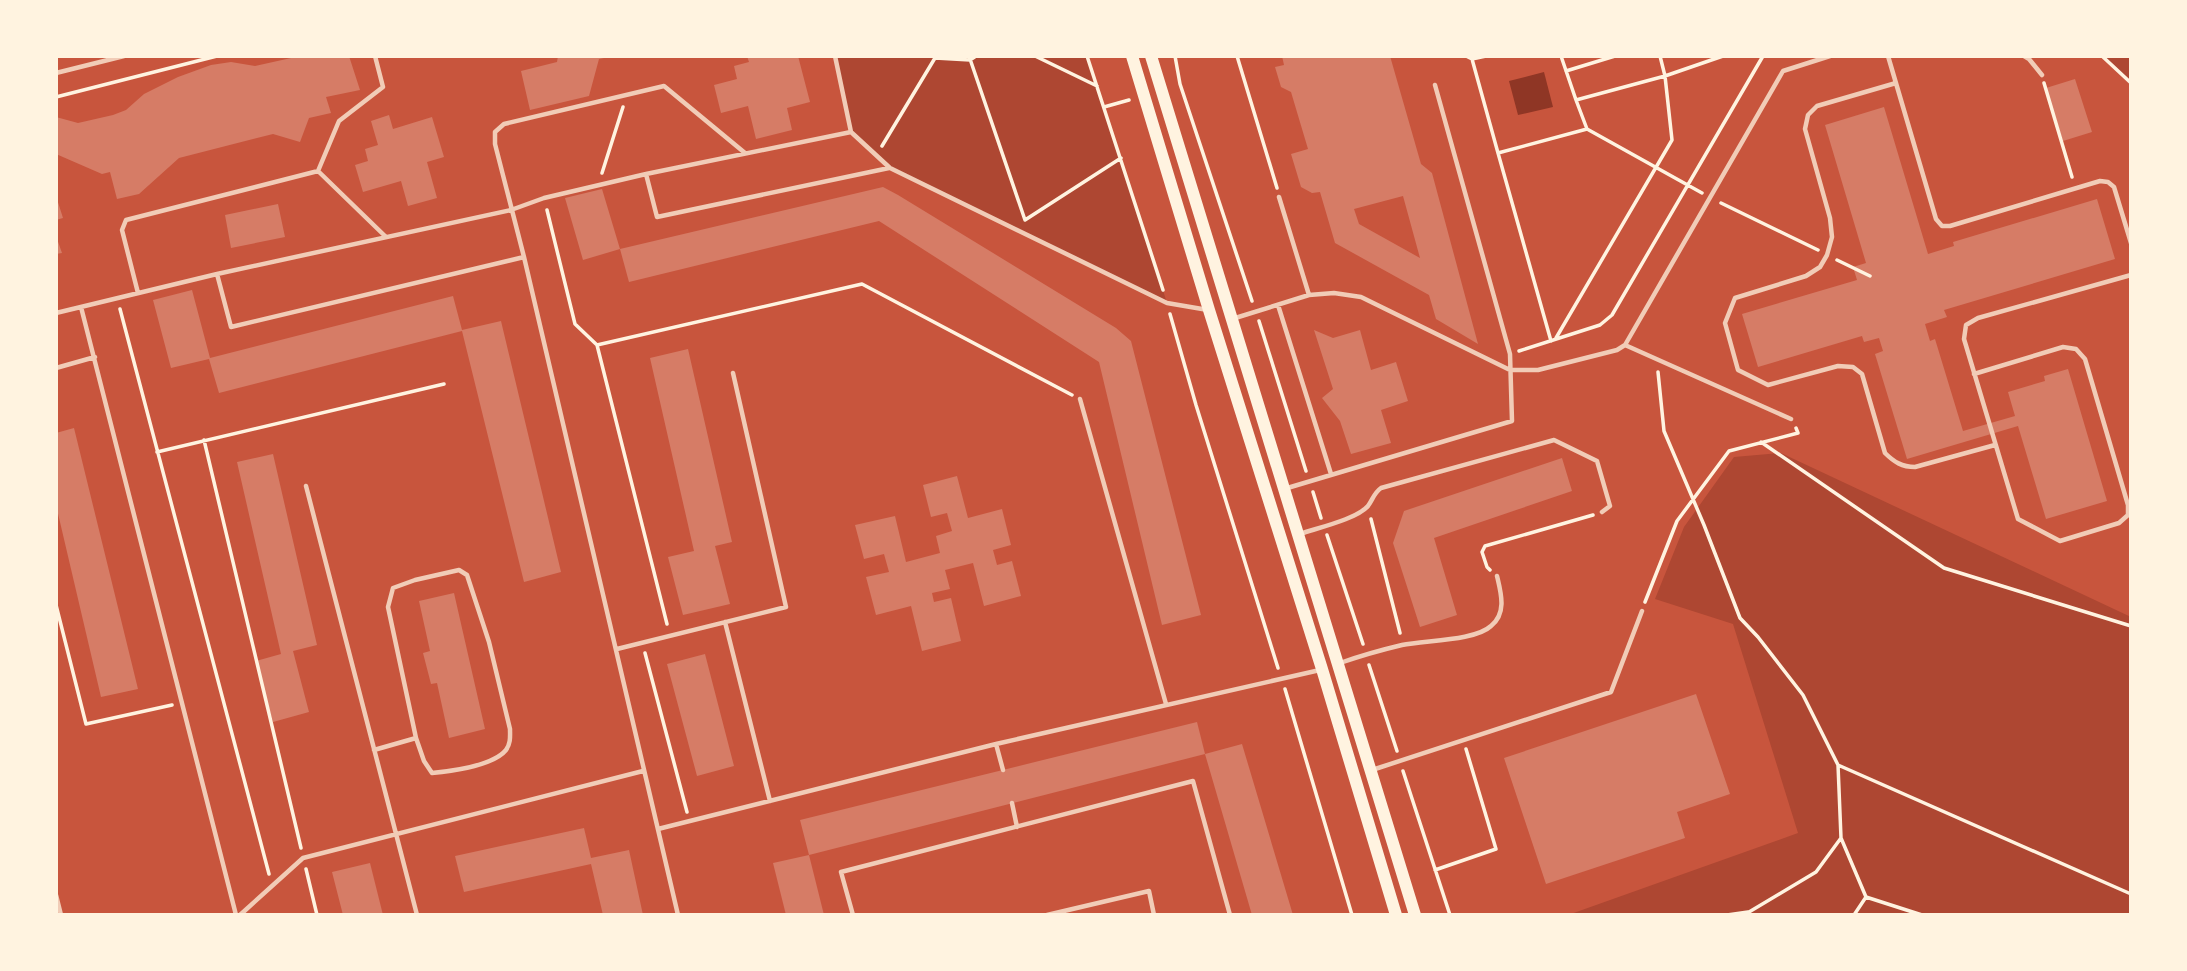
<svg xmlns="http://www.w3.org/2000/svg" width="2187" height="971" font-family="'Roboto Condensed',sans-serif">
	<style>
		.green { fill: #ae4732 }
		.water { fill: #8f3625 }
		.building { fill: #d67c66; fill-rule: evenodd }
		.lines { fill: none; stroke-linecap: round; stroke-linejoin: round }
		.path { stroke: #fff3e0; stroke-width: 3.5 }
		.service { stroke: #f1ccb7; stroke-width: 4.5 }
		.secondary { stroke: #fff3e0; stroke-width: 12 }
	</style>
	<rect width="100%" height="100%" fill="#c8553d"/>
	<!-- green -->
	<path class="green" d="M 835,56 L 1088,56 L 1167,303 L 890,168 L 851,132 Z
		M 2102,56 L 2131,56 L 2131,84 Z
		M 1781,453 L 2131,617 L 2131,915 L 1568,915 L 1798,833 L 1733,624 L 1655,599 L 1684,527 L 1734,457 Z"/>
	<!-- water -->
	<path class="water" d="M 1544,72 L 1553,107 L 1518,115 L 1509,81 Z"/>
	<!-- building -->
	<path class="building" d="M 300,56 L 349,56 L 360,90 L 326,97 L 331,113 L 309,118 L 300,142 L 273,134 L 179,158 L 139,194 L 117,199 L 110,172 L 102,174 L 56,154 L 56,117 L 78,123 L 113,115 L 126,110 L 144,94 L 178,77 L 211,65 L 231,62 L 255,66 Z
		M 558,56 L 609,57 L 599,59 L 589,96 L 530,110 L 521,71 L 557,62 Z
		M 747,56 L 798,56 L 810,102 L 787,108 L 792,130 L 756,139 L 748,106 L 721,113 L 714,85 L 737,79 L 734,66 L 749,62 Z
		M 1282,56 L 1390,56 L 1421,164 L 1432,173 L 1478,344 L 1436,319 L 1429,295 L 1335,243 L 1320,192 L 1312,193 L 1301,187 L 1291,154 L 1308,149 L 1291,92 L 1281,87 L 1275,67 L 1284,65 ZM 1403,196 L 1420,258 L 1359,224 L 1354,209 Z
		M 2075,79 L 2092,132 L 2063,141 L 2046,88 Z
		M 1884,107 L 1928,254 L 1954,246 L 1953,242 L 2097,199 L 2115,259 L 1944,310 L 1947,317 L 1925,324 L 1930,341 L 1935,339 L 1963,431 L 2015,416 L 2008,392 L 2045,381 L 2044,376 L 2068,369 L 2107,501 L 2046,519 L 2018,426 L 1907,459 L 1875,354 L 1883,351 L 1879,338 L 1864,342 L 1862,336 L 1758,367 L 1742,314 L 1857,280 L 1853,267 L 1866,263 L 1825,125 Z
		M 389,115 L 393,129 L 432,117 L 444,157 L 427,162 L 437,198 L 408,206 L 401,181 L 363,192 L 355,165 L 368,161 L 365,149 L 378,145 L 371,121 Z
		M 883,187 L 898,195 L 1116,328 L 1131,341 L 1201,615 L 1162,625 L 1099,362 L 879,221 L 629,282 L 620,249 Z
		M 602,189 L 620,249 L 583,260 L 565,198 Z
		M 56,196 L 63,218 L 56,220 Z
		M 278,204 L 285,237 L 231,248 L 225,215 Z
		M 56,236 L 62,253 L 56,254 Z
		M 192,290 L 210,358 L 453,296 L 462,330 L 501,321 L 561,572 L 524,582 L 462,331 L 219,393 L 209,359 L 171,368 L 153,300 Z
		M 1314,330 L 1333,338 L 1360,330 L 1371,370 L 1396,362 L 1408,401 L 1381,410 L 1391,443 L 1351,454 L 1340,421 L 1322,398 L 1333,389 Z
		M 688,349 L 732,542 L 715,546 L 730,604 L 683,615 L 668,557 L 694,551 L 650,358 Z
		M 74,428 L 138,689 L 101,697 L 56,505 L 56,433 Z
		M 273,454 L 317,645 L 293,651 L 309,712 L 273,722 L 256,661 L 281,654 L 237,462 Z
		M 1562,458 L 1572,491 L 1434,538 L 1457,615 L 1420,627 L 1393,543 L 1404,511 Z
		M 957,476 L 968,518 L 1002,509 L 1011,545 L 993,550 L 997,565 L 1012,561 L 1021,596 L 984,606 L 973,563 L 945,570 L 950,589 L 932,593 L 934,602 L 951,598 L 961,641 L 922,651 L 911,606 L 876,615 L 866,577 L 889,572 L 884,554 L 864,559 L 855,525 L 895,516 L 906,562 L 940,553 L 936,536 L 952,531 L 947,513 L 931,517 L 923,485 Z
		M 454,593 L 485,729 L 449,738 L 437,683 L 431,684 L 423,653 L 430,651 L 419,601 Z
		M 705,654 L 734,766 L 697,776 L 667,664 Z
		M 1696,694 L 1730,794 L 1677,812 L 1685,838 L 1546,884 L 1504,758 Z
		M 1197,722 L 1205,754 L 1242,744 L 1293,915 L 1252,915 L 1205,754 L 809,855 L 824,915 L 786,915 L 773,863 L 809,855 L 800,820 Z
		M 584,828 L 591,858 L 629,850 L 643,915 L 603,915 L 591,864 L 464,892 L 455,856 Z
		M 370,863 L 383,915 L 343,915 L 332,872 Z"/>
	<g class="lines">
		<!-- path -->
		<path class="path" d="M 934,56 L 935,58 L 970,60 L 976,56
			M 969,56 L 1025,220 L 1121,158
			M 1035,56 L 1097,86
			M 1087,56 L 1163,290
			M 1175,56 L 1180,84 L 1252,301
			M 1237,56 L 1277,188
			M 1466,56 L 1472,59 L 1486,56
			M 1561,56 L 1576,100
			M 2102,56 L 2131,83
			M 1472,59 L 1498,153 L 1587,129 L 1576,100 L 1665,76 L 1723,56
			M 1566,71 L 1615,56
			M 2044,83 L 2072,177
			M 56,97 L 217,56
			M 1104,107 L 1129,100
			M 1587,129 L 1702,193
			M 882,146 L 935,58
			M 1498,153 L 1551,341
			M 602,173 L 623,107
			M 1721,203 L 1818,250
			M 547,210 L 575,324 L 597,345
			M 1837,260 L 1870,276
			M 120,309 L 269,874
			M 1170,314 L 1196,405 L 1278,668
			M 1259,321 L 1306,471
			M 1556,338 L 1672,140 L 1665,76 L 1660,56
			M 1519,351 L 1600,325 L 1612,315 L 1763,56
			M 1658,372 L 1664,431 L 1704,525 L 1740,618 L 1758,637 L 1803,695 L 1838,765 L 1841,838 L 1816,872 L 1744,915
			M 204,440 L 301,848
			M 1761,442 L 1944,568 L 2131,626
			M 157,452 L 444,384
			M 1313,492 L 1321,518
			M 1371,519 L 1400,633
			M 1327,535 L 1363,644
			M 1490,570 L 1487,567 L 1482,552 L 1485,546 L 1593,515
			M 1645,602 L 1677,521 L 1729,451 L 1798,433 L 1796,428
			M 56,605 L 86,724 L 172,705
			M 667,624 L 597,345 L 862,284 L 1072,395
			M 645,653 L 687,812
			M 1369,665 L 1397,751
			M 1285,689 L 1352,915
			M 1838,765 L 2131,894
			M 1403,771 L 1450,915
			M 1841,838 L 1866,897 L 1922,915
			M 306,869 L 317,915
			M 1435,870 L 1496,849 L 1466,749
			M 1727,915 L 1748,912 L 1750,915
			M 1854,915 L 1866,897"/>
		<!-- service -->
		<path class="service" d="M 1888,56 L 1936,219 L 1942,226 L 1950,226 L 2100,181 L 2108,182 L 2114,187 L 2131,243
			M 2024,56 L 2029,59 L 2042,75
			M 56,73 L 124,56
			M 1896,83 L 1817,106 L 1808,115 L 1805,129 L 1830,218 L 1832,237 L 1827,255 L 1820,267 L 1806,276 L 1735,298 L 1725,323 L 1738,370 L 1768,385 L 1838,366 L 1853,367 L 1862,374 L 1885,453 C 1894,462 1902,467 1915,467 L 1995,445
			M 851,132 L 890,168 L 1167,303 L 1208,310
			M 318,171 L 339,121 L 383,87 L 375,56
			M 646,174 L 657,217 L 889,168
			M 1279,197 L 1309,295
			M 217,274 L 231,327 L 524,257
			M 138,293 L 122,230 L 126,220 L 318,171 L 386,237
			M 1278,305 L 1331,474
			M 81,307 L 236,915
			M 56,313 L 217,274 L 511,210 L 544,198 L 646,174 L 851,132 L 835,56
			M 1232,319 L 1309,295 L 1334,293 L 1361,297 L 1510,370 L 1538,370 L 1617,350 L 1625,345 L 1783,71 L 1830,56
			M 1625,345 L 1791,419
			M 56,368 L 95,357
			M 1974,374 L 2063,347 L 2076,349 L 2085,359 L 2128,505 L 2128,515 L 2119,523 L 2060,541 L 2018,519 L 1964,339 L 1966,325 L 1978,318 L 2131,275
			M 1080,399 L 1166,704
			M 306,486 L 417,915
			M 1284,489 L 1512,421 L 1510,354 L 1435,85
			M 1300,534 C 1317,528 1357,519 1368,506 C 1373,499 1374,493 1381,488 L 1554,440 L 1597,461 L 1610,506 L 1602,512
			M 725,622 L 770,801
			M 617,649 L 786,607 L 733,373
			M 1340,663 C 1360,656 1381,650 1402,645 C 1425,640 1475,641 1491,626 C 1507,613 1501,593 1497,576
			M 996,744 L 1003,770
			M 374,750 L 416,738 L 388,607 L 393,588 L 415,580 L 459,570 L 467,575 L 489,642 L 510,729 C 510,736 511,743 506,750 C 493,766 452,771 432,773 L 424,761 L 416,738
			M 1372,770 L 1611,692 L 1642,611
			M 1012,803 L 1017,827
			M 658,829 L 996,744 L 1320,670
			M 56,895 L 61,915
			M 240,915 L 303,858 L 643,771
			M 678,915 L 524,257 L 495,144 L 495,132 L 504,124 L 664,86 L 745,153
			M 853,915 L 841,872 L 1193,781 L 1230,915
			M 1047,915 L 1149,891 L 1154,915"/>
		<!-- secondary -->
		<path class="secondary" d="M 1132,56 L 1209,310 L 1322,669 L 1396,915
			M 1151,56 L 1415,915"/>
	</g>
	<!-- border -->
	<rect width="2187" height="971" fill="none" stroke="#fff3e0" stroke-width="116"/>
</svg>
